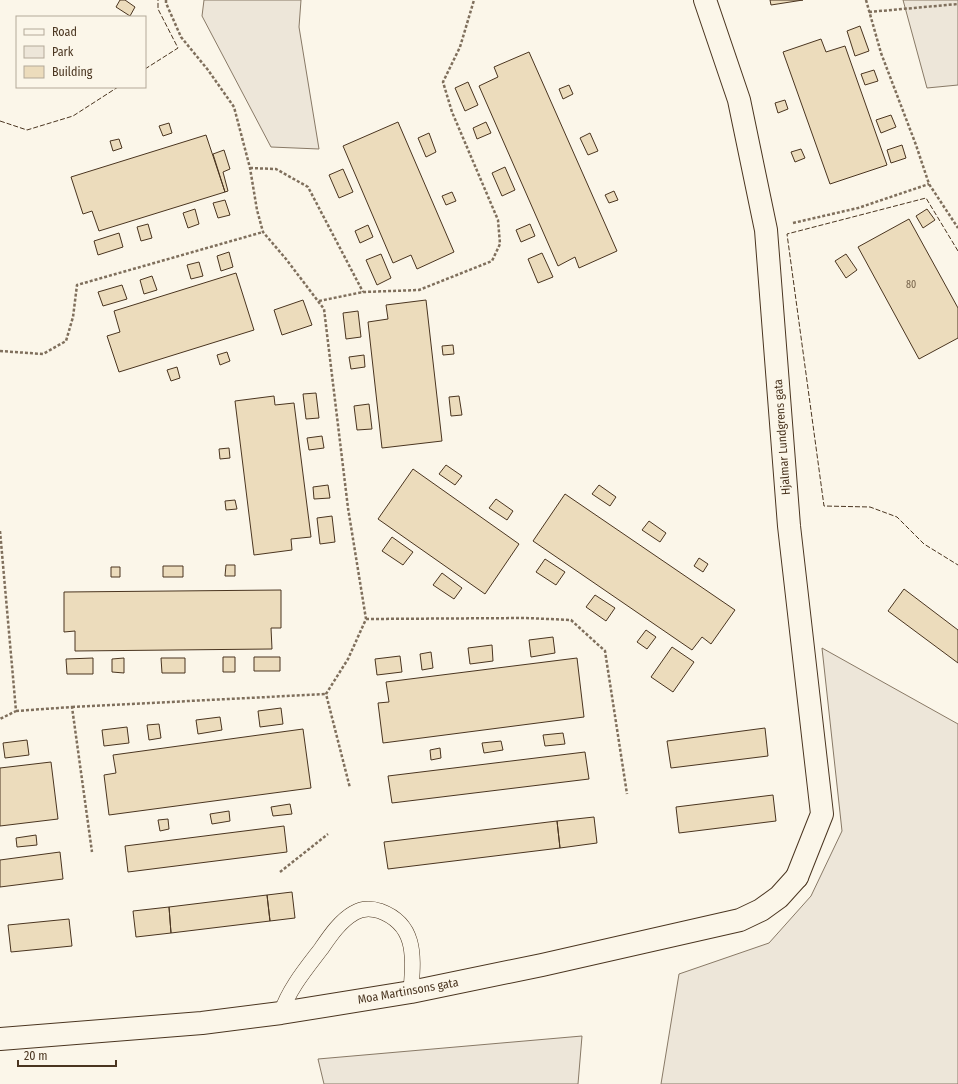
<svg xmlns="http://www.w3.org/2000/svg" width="958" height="1084" font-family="'Fira Sans Condensed',sans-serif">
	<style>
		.green { fill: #ede6d9; stroke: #887966 }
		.building { fill: #ecdcbc; stroke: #4a3520 }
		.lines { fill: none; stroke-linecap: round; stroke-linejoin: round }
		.service-casing { stroke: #4a3520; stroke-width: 16 }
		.minor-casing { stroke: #4a3520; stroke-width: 24 }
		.tertiary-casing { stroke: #4a3520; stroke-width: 24 }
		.path { stroke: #7f6f5c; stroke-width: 2.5; stroke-dasharray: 3 2; stroke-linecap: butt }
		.service { stroke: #fbf6e9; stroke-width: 15 }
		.minor { stroke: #fbf6e9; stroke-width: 22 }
		.tertiary { stroke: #fbf6e9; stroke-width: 22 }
		.fence { stroke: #4a3520; stroke-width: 1; stroke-dasharray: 5 2; stroke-linecap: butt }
		.labels { text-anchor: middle; stroke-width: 3; stroke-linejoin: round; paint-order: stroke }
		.number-label { font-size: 10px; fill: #725f47 }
		.street-label { font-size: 12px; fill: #4a3520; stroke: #fbf6e9 }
	</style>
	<rect width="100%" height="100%" fill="#fbf6e9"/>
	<!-- green -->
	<path class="green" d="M 204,0 L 301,0 L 299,27 L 319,149 L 271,147 L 202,16 Z
		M 903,0 L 958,0 L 958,85 L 927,88 Z
		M 822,648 L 958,724 L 958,1084 L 661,1084 L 679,974 L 769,943 L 811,896 L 842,831 Z
		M 582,1036 L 578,1084 L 324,1084 L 318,1059 Z"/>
	<!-- building -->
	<path class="building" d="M 120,0 L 125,0 L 135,7 L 130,16 L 116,7 Z
		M 770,0 L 803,0 L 771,5 Z
		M 860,26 L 869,51 L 855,56 L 847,31 Z
		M 821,39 L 826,52 L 845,46 L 887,165 L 830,184 L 783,52 Z
		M 529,52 L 617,251 L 579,268 L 575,257 L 558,266 L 479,86 L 498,77 L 494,67 Z
		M 874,70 L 878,81 L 865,85 L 861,74 Z
		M 468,82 L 478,105 L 465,111 L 455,88 Z
		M 569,85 L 573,94 L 563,99 L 559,89 Z
		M 785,100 L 788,109 L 778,113 L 775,103 Z
		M 891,115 L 896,127 L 881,133 L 876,120 Z
		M 398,122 L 454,252 L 417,269 L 411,255 L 393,263 L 343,146 Z
		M 486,122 L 491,133 L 477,139 L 473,128 Z
		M 169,123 L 172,133 L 163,136 L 159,126 Z
		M 429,133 L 436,152 L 426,157 L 418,138 Z
		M 590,133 L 598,151 L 588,155 L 580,138 Z
		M 206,135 L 225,192 L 99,231 L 92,211 L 83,214 L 71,177 Z
		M 119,139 L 122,148 L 113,151 L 110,141 Z
		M 902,145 L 906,158 L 891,163 L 887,150 Z
		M 801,149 L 805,158 L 795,162 L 791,152 Z
		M 224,150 L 230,169 L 223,172 L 228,191 L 225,192 L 213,154 Z
		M 505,167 L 515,190 L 502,196 L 492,173 Z
		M 343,169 L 353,192 L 339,198 L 329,175 Z
		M 614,191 L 618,200 L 609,203 L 605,195 Z
		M 452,192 L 456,201 L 446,205 L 442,196 Z
		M 225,200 L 230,215 L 218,218 L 213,203 Z
		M 195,209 L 199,224 L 188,228 L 183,213 Z
		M 927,209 L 935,220 L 923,228 L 916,216 Z
		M 909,219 L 958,308 L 958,338 L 919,359 L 858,247 Z
		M 148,224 L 152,238 L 141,241 L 137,227 Z
		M 530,224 L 535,236 L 521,242 L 516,230 Z
		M 368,225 L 373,237 L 360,243 L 355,231 Z
		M 119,233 L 123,247 L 98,255 L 94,241 Z
		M 229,252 L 233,267 L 221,271 L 217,256 Z
		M 542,253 L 553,277 L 538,283 L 528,259 Z
		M 381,254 L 391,278 L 377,285 L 366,260 Z
		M 846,254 L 857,270 L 846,278 L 835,261 Z
		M 199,262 L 203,276 L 191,279 L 187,265 Z
		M 236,273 L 254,330 L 119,372 L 107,336 L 120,332 L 114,311 Z
		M 152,276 L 157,290 L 144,294 L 140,280 Z
		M 122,285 L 127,299 L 103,306 L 98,292 Z
		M 303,300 L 312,325 L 282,335 L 274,310 Z
		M 426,300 L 442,441 L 382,448 L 368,322 L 388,319 L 386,305 Z
		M 358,311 L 361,337 L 346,339 L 343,313 Z
		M 453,345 L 454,354 L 443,355 L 442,346 Z
		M 227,352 L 230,361 L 220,365 L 217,355 Z
		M 364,355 L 365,367 L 351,369 L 349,357 Z
		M 177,367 L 180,378 L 171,381 L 167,370 Z
		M 316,393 L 319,418 L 306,419 L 303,394 Z
		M 274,396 L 275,405 L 294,403 L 311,537 L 291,539 L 292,550 L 254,555 L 235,401 Z
		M 459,396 L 462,415 L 451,416 L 449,397 Z
		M 369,404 L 372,429 L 357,430 L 354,406 Z
		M 322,436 L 324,448 L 309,450 L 307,438 Z
		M 229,448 L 230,458 L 220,459 L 219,449 Z
		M 446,465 L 462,476 L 455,485 L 439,474 Z
		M 413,469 L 519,544 L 485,594 L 378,519 Z
		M 328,485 L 330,498 L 314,499 L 313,487 Z
		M 599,485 L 616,497 L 610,506 L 592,494 Z
		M 565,494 L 735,610 L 711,644 L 702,637 L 692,650 L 533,541 Z
		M 496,499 L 513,511 L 507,520 L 489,508 Z
		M 235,500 L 237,509 L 226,510 L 225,501 Z
		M 332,516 L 335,542 L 320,544 L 317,518 Z
		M 649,521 L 666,533 L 660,542 L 642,530 Z
		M 392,537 L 413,552 L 403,565 L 382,551 Z
		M 699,558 L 708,564 L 703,572 L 694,566 Z
		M 545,559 L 565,572 L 556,585 L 536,572 Z
		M 226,565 L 235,565 L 235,576 L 225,576 Z
		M 163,566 L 183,566 L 183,577 L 163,577 Z
		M 111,567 L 120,567 L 120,577 L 111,577 Z
		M 442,573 L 462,588 L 454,599 L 433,585 Z
		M 904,589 L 958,630 L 958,663 L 888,611 Z
		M 281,590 L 281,628 L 271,628 L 272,649 L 75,651 L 75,631 L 64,632 L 64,592 Z
		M 595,595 L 615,608 L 606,621 L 586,607 Z
		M 646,630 L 656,637 L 647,649 L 637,642 Z
		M 553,637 L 555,653 L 531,657 L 529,640 Z
		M 492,645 L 493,661 L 470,664 L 468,648 Z
		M 672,647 L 694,662 L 673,692 L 651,677 Z
		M 431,652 L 433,668 L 422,670 L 420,654 Z
		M 400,656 L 402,672 L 377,675 L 375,659 Z
		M 223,657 L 235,657 L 235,672 L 223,672 Z
		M 254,657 L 280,657 L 280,671 L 254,671 Z
		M 93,658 L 93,674 L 67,674 L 66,659 Z
		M 124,658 L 124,673 L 112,672 L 112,659 Z
		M 161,658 L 185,658 L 185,673 L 162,673 Z
		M 577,658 L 584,717 L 383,743 L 378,703 L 389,702 L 386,682 Z
		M 281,708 L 283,724 L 260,727 L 258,711 Z
		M 220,717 L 222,730 L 198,734 L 196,720 Z
		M 159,724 L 161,738 L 149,740 L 147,725 Z
		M 127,727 L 129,743 L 104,746 L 102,730 Z
		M 765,728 L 768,756 L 671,768 L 667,741 Z
		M 303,729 L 311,788 L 109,815 L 104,775 L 116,773 L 113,755 Z
		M 563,733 L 565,744 L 545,746 L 543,735 Z
		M 27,740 L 29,755 L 5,758 L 3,743 Z
		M 501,741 L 503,750 L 484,753 L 482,743 Z
		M 440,748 L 441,758 L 431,760 L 430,750 Z
		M 585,752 L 589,779 L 392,803 L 388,776 Z
		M 51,762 L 58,819 L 0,826 L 0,768 Z
		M 773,795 L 776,821 L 679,833 L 676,807 Z
		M 290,804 L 292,814 L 273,816 L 271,807 Z
		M 229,811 L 230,821 L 212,824 L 210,814 Z
		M 594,817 L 597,843 L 560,848 L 557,821 Z
		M 168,819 L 169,829 L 160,831 L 158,820 Z
		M 557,821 L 560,848 L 388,869 L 384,842 Z
		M 284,826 L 287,852 L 128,872 L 125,846 Z
		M 36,835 L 37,845 L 17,847 L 16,838 Z
		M 60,852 L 63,879 L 0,887 L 0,860 Z
		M 292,892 L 295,918 L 270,921 L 267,895 Z
		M 267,895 L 270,921 L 171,933 L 169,907 Z
		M 169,907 L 171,933 L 136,937 L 133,911 Z
		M 69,919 L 72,946 L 11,952 L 8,925 Z"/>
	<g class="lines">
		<defs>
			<path id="service" d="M 281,1013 C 289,989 305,970 321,949 C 330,936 340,921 354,913 C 362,908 371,908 380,911 C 418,925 413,959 411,992"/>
			<path id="minor" d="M 705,0 L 739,100 L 766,230 L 789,526 L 822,814 L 797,877"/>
			<path id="tertiary" d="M 0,1039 L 202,1023 L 281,1013 L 411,992 L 542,965 L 740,920 L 761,910 L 779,897 L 797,877"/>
		</defs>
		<!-- service casing -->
		<use href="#service" class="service-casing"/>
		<!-- minor casing -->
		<use href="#minor" class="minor-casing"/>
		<!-- tertiary casing -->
		<use href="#tertiary" class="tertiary-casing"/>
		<!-- path -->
		<path class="path" d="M 166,0 L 166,3 L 181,37 L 208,70 L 234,107 L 250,168 L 257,210 L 263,232 L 286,259 L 324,309 L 348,508 L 366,619 L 348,659 L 326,694 L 350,788
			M 866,0 L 881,53 L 916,145 L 929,184 L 958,228
			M 869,12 L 958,4
			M 250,168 L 276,169 L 308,187 L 363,292
			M 793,223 L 858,208 L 929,184
			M 319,301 L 363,292 L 419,290 L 492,261 L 500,244 L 498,220 L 452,112 L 443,82 L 460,47 L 474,0
			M 0,351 L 43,354 L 66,341 L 73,317 L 77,285 L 263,232
			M 0,531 L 16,711 L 0,719
			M 366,619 L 526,618 L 571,620 L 605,651 L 627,794
			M 72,707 L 326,694
			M 16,711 L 72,707 L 92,852
			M 280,872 L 328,834"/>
		<!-- service -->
		<use href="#service" class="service"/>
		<!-- minor -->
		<use href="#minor" class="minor"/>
		<!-- tertiary -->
		<use href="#tertiary" class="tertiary"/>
		<!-- fence -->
		<path class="fence" d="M 145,69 L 178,48 L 158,9 L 158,0
			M 0,121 L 27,130 L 73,116 L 118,87
			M 958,251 L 926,198 L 787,234 L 824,506 L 870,507 L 897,517 L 924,544 L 958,565"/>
	</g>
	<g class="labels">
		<!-- number labels -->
		<g class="number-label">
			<text x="911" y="288">80</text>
		</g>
		<!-- street labels -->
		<g class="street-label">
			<text transform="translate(782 437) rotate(-94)" y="4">Hjalmar Lundgrens gata</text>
			<text transform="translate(408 991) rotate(-10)" y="4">Moa Martinsons gata</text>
		</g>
	</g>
	<!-- legend -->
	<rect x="16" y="16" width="130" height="72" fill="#fbf6e9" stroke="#b4a999"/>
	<rect x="24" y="29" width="20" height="6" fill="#fbf6e9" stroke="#b4a999"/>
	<text x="52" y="36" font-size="12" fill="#4a3520">Road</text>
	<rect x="24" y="46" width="20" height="12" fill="#ede6d9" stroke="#b4a999"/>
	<text x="52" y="56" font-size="12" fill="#4a3520">Park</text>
	<rect x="24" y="66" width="20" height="12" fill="#ecdcbc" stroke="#b4a999"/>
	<text x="52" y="76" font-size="12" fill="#4a3520">Building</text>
	<!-- scale -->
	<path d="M18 1060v6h98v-6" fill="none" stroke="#4a3520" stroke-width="2"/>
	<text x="24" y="1060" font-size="12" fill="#4a3520" stroke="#fbf6e9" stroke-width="3" paint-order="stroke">20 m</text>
</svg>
